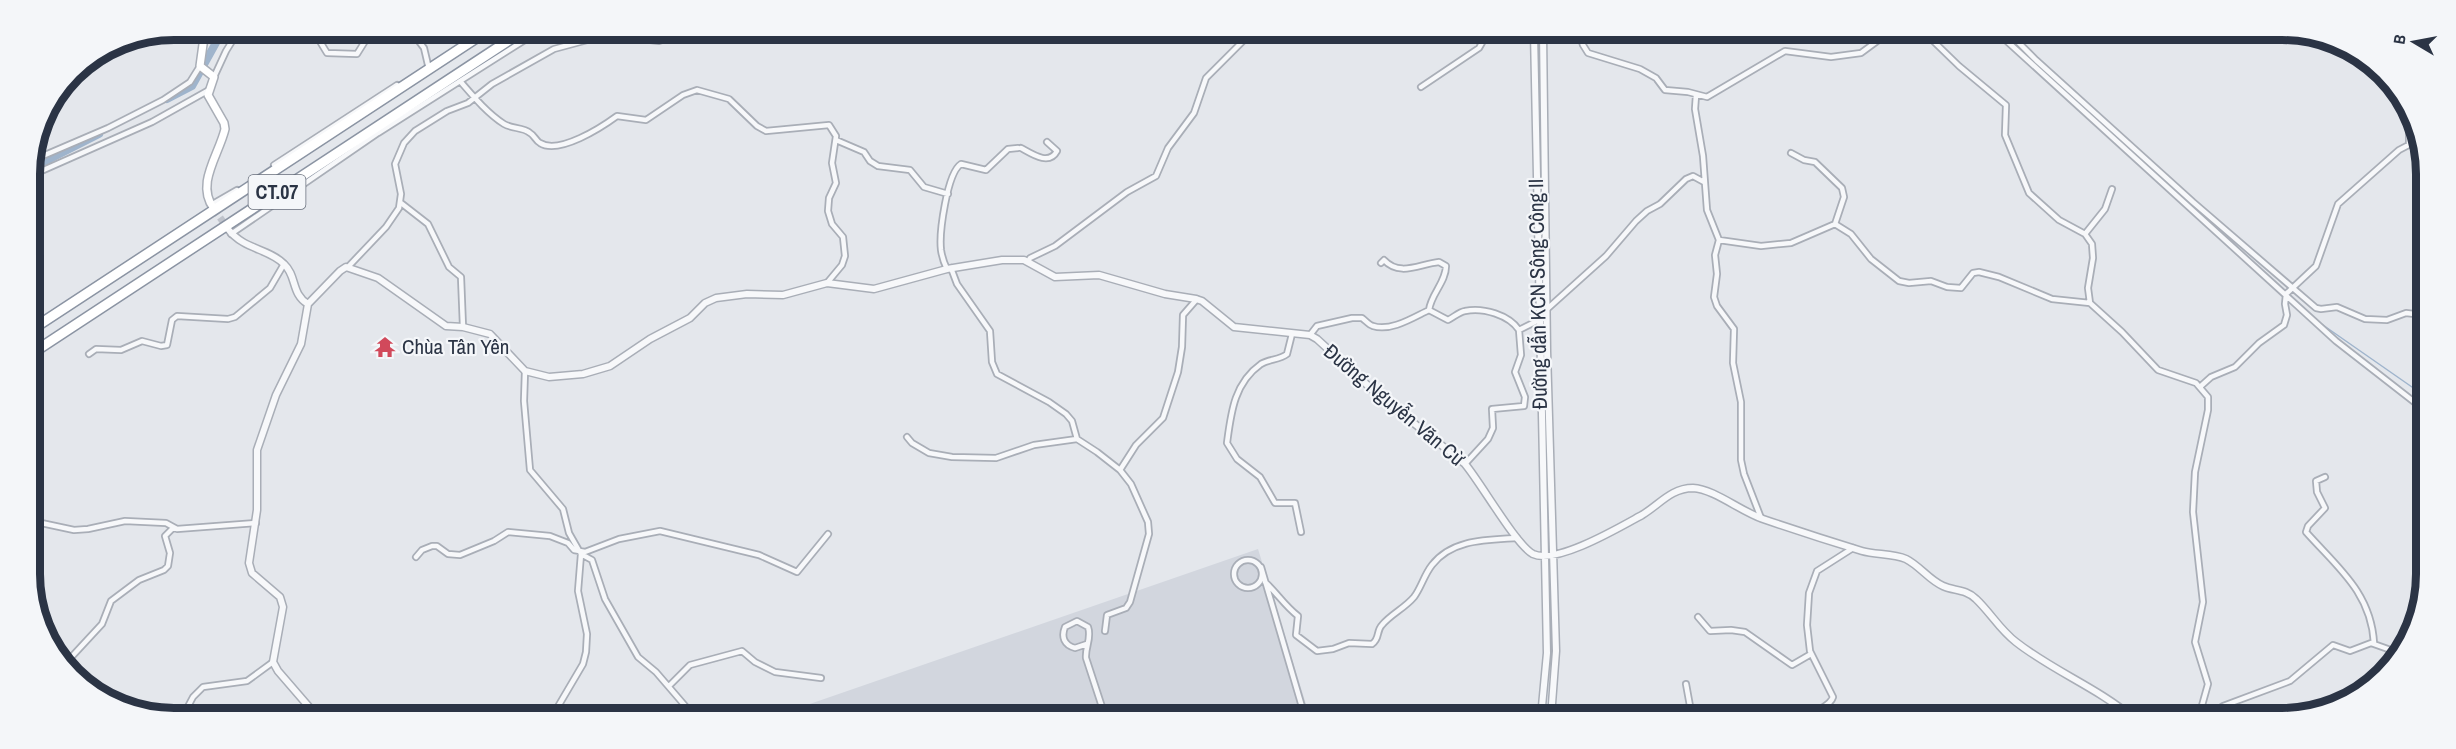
<svg xmlns="http://www.w3.org/2000/svg" width="2456" height="749" font-family="'Archivo Narrow',sans-serif">
	<style>
		.built { fill: #d2d6de }
		.lines { fill: none; stroke-linecap: round; stroke-linejoin: round }
		.stream { stroke: #9fb4cc; stroke-width: 1.5 }
		.river { stroke: #9fb4cc; stroke-width: 8 }
		.secondary-tunnel { stroke: #bfc3cb; stroke-width: 7; stroke-dasharray: 7 3.5; stroke-linecap: butt }
		.minor-casing { stroke: #a9aeb7; stroke-width: 8 }
		.tertiary-casing { stroke: #a9aeb7; stroke-width: 9 }
		.secondary-casing { stroke: #a9aeb7; stroke-width: 10 }
		.motorway-casing { stroke: #8b94a3; stroke-width: 12 }
		.minor { stroke: #f7f8fa; stroke-width: 4.5 }
		.tertiary { stroke: #f7f8fa; stroke-width: 6 }
		.secondary { stroke: #fff; stroke-width: 7 }
		.motorway { stroke: #fff; stroke-width: 9 }
		.labels { text-anchor: middle; stroke-width: 4.5; stroke-linejoin: round; paint-order: stroke }
		.shield { fill: #f4f6f9; stroke: #676e7b; stroke-width: 1.5 }
		.shield-label { font-size: 20px; font-weight: bold; fill: #2b3445 }
		.street-label { font-size: 21px; fill: #2b3445; stroke: #f4f6f9 }
		.poi-label { font-size: 21px; fill: #2b3445; stroke: #f4f6f9; text-anchor: start }
		.rim { fill: none; stroke: #2b3445; stroke-width: 8 }
	</style>
	<rect width="100%" height="100%" fill="#e4e7ec"/>
	<!-- built -->
	<path class="built" d="M 1258,549 L 1310,717 L 775,716 Z"/>
	<g class="lines">
		<!-- stream -->
		<path class="stream" d="M 2006,34 L 2032,61
			M 2047,75 L 2096,117
			M 2132,150 L 2285,292
			M 2289,295 L 2303,308
			M 2320,323 L 2422,394"/>
		<!-- river -->
		<path class="river" d="M 167,99 L 192,86 L 223,30
			M 30,169 L 99,134"/>
		<!-- secondary-tunnel -->
		<path class="secondary-tunnel" d="M 214,209 L 228,229"/>
		<defs>
			<path id="minor" d="M 186,30 L 204,38
				M 313,30 L 327,53 L 357,54 L 367,38 L 382,30
				M 411,31 L 424,48 L 428,65
				M 1040,32 L 1066,36 L 1123,32
				M 1579,33 L 1583,45 L 1588,53 L 1640,69 L 1656,78 L 1665,90 L 1688,92 L 1707,97 L 1785,51 L 1831,57 L 1861,53 L 1880,39 L 1904,34
				M 1926,34 L 1959,66 L 2006,105 L 2005,135 L 2029,193 L 2059,220 L 2085,234 L 2092,244 L 2093,258 L 2088,288 L 2090,303 L 2122,332 L 2158,370 L 2196,383 L 2208,397 L 2208,410 L 2195,472 L 2193,512 L 2203,602 L 2195,642 L 2208,684 L 2201,709 L 2201,719
				M 1999,34 L 2336,341 L 2422,408
				M 2010,34 L 2036,60 L 2193,202 L 2316,308 L 2321,309 L 2337,307 L 2365,319 L 2387,320 L 2406,313 L 2423,315
				M 2302,35 L 2317,38 L 2321,36
				M 214,77 L 226,51 L 239,30
				M 460,81 C 473,96 487,113 504,124 C 512,129 523,127 530,133 C 534,135 536,141 540,143 C 559,155 602,127 617,116 L 646,120 L 683,95 L 697,90 L 729,99 L 757,126 L 766,131 L 829,125 L 836,136 L 832,163 L 836,183 L 829,198 L 828,211 L 832,224 L 843,237 L 845,256 L 842,265 L 827,283
				M 1421,87 L 1479,48 L 1483,41 L 1480,33
				M 1696,95 L 1695,109 L 1703,156 L 1707,210 L 1719,240 L 1715,255 L 1717,274 L 1714,297 L 1717,306 L 1734,329 L 1733,363 L 1741,402 L 1741,460 L 1744,474 L 1761,518
				M 836,140 L 864,152 L 870,161 L 878,166 L 910,170 L 924,187 L 948,194
				M 2409,145 L 2409,118
				M 1021,148 C 1032,154 1049,166 1057,151 L 1047,142
				M 31,161 L 108,128 L 163,100 L 190,82 L 200,66
				M 274,165 L 397,85
				M 30,176 L 152,122 L 209,90
				M 401,203 L 428,224 L 449,267 L 461,277 L 463,327
				M 211,205 L 237,190
				M 1835,224 L 1851,234 L 1871,259 L 1899,281 L 1909,283 L 1931,281 L 1947,287 L 1961,288 L 1973,273 L 1979,272 L 1999,277 L 2052,299 L 2090,303
				M 231,234 L 378,133 L 539,31
				M 2085,234 L 2105,209 L 2112,189
				M 1719,240 L 1761,246 L 1791,243 L 1835,224 L 1844,197 L 1842,188 L 1815,162 L 1804,160 L 1791,153
				M 1028,262 L 1030,258 L 1055,246 L 1127,192 L 1156,176 L 1168,148 L 1194,113 L 1206,78 L 1244,40 L 1255,32
				M 1381,263 L 1384,260 C 1400,277 1419,264 1439,262 L 1446,266 C 1446,282 1431,294 1429,310
				M 348,267 L 386,227 L 399,208 L 401,194 L 395,164 L 404,143 L 415,131 L 447,111 L 468,103 L 492,84 L 554,49 L 606,35 L 659,41 L 689,31
				M 951,268 L 957,284 L 990,331 L 992,362 L 997,374 L 1049,402 L 1066,414 L 1072,421 L 1077,439 L 1097,452 L 1120,470 L 1131,484 L 1148,522 L 1149,534 L 1130,602 L 1126,608 L 1107,615 L 1105,631
				M 947,269 C 944,263 942,257 941,250 C 939,233 947,173 961,164 L 986,170 L 1008,149 L 1018,148
				M 1546,310 L 1606,256 L 1636,221 L 1647,211 L 1660,204 L 1686,179 L 1693,176 L 1704,182
				M 1292,334 L 1287,354 C 1280,360 1269,359 1261,364 C 1234,383 1231,413 1227,443 L 1237,459 L 1260,477 L 1275,503 L 1295,503 L 1301,532
				M 1310,335 L 1317,326 L 1352,318 L 1362,318 C 1366,321 1369,325 1373,326 C 1391,332 1414,317 1429,310 L 1448,320 C 1454,317 1459,312 1465,311 C 1483,307 1509,315 1519,330 L 1539,320
				M 89,354 L 96,349 L 121,350 L 142,341 L 161,346 L 167,345 L 172,320 L 177,316 L 228,319 L 235,317 L 270,288 L 284,264
				M 525,371 L 524,401 L 530,470 L 563,509 L 569,533 L 581,554 L 578,591 L 587,634 L 586,652 L 583,664 L 553,715
				M 2201,386 L 2211,377 L 2235,367 L 2259,343 L 2284,325 L 2287,315 L 2285,304 L 2286,294 L 2316,266 L 2338,204 L 2399,150 L 2420,139
				M 907,437 L 912,443 L 929,453 L 952,457 L 996,458 L 1034,445 L 1077,439
				M 1465,464 L 1488,439 L 1493,428 L 1492,409 L 1524,406 L 1525,397 L 1515,372 L 1521,355 L 1519,330
				M 1120,470 L 1136,445 L 1163,418 L 1178,372 L 1182,347 L 1183,315 L 1197,299
				M 2325,477 L 2316,481 L 2317,492 L 2325,508 L 2308,526 L 2306,532 C 2337,567 2371,592 2374,643
				M 32,521 L 74,530 L 88,529 L 125,521 L 166,523 L 177,529 L 256,523
				M 581,554 L 592,560 L 605,599 L 638,657 L 656,672 L 693,715
				M 416,557 L 422,550 L 432,546 L 437,546 L 448,554 L 460,555 L 494,541 L 508,532 L 550,536 L 568,543 L 574,550 L 585,552 L 619,539 L 660,531 L 759,555 L 797,572 L 828,534
				M1234 574a14 14 0 1 1 28 0a14 14 0 1 1-28 0Z
				M 1261,567 L 1305,717
				M 1265,582 C 1278,594 1284,605 1298,616 L 1296,635 L 1317,651 L 1333,649 L 1349,643 L 1372,644 C 1380,639 1376,631 1382,625 C 1391,614 1405,608 1414,597 C 1421,588 1424,575 1432,565 C 1452,539 1487,540 1517,538
				M 1698,617 L 1710,631 L 1731,630 L 1745,632 L 1792,665 L 1811,654
				M 1087,644 L 1075,648 C 1064,645 1061,637 1065,627 L 1077,621 L 1088,627 C 1092,638 1085,647 1086,658 L 1105,716
				M 64,665 L 102,624 L 111,601 L 139,580 L 164,570 L 168,566 L 170,553 L 165,536 L 173,528
				M 1686,684 L 1690,706 L 1717,717
				M 669,686 L 690,665 L 742,651 L 755,662 L 775,672 L 821,678
				M 184,714 L 193,697 L 203,687 L 247,681 L 273,662
				M 1812,718 C 1816,708 1830,707 1833,697 L 1810,651 L 1807,625 L 1809,593 L 1817,571 L 1853,548
				M 2206,719 L 2223,706 L 2290,681 L 2333,645 L 2350,651 L 2371,643 L 2402,654"/>
			<path id="tertiary" d="M 1534,33 L 1547,653 L 1541,717
				M 1543,33 L 1547,351 L 1556,651 L 1551,717
				M 228,229 C 244,250 268,248 284,264 C 297,276 291,294 308,304 L 340,271 L 346,267 L 378,278 L 446,326 L 463,327 L 490,334 L 525,371 L 549,377 L 583,374 L 610,366 L 650,339 L 690,318 L 705,303 L 716,298 L 747,294 L 783,295 L 827,283 L 874,289 L 947,269 L 1002,260 L 1024,260 L 1055,277 L 1099,275 L 1165,294 L 1196,299 L 1202,301 L 1234,327 L 1310,335 L 1317,339 L 1376,393 L 1465,464 C 1481,483 1516,545 1533,554 C 1556,565 1620,527 1642,515 C 1659,505 1671,488 1693,488 C 1714,489 1740,511 1763,519 C 1795,530 1829,541 1862,551 C 1876,555 1893,553 1906,559 C 1920,566 1929,580 1943,586 C 1954,591 1966,589 1976,599 C 1990,612 2000,630 2016,642 C 2053,671 2098,688 2133,718
				M 308,304 L 301,344 L 276,395 L 257,450 L 257,510 L 249,563 L 252,573 L 280,597 L 283,607 L 273,662 L 278,671 L 316,715"/>
			<path id="secondary" d="M 205,30 L 200,66 L 214,77 L 208,95 L 224,123 L 225,129 C 219,155 195,184 214,209"/>
			<path id="motorway" d="M 31,330 L 487,31
				M 31,354 L 523,31"/>
		</defs>
		<!-- minor casing -->
		<use href="#minor" class="minor-casing"/>
		<!-- tertiary casing -->
		<use href="#tertiary" class="tertiary-casing"/>
		<!-- secondary casing -->
		<use href="#secondary" class="secondary-casing"/>
		<!-- motorway casing -->
		<use href="#motorway" class="motorway-casing"/>
		<!-- minor -->
		<use href="#minor" class="minor"/>
		<!-- tertiary -->
		<use href="#tertiary" class="tertiary"/>
		<!-- secondary -->
		<use href="#secondary" class="secondary"/>
		<!-- motorway -->
		<use href="#motorway" class="motorway"/>
	</g>
	<!-- icons -->
	<defs>
		<symbol id="temple-bare" viewBox="-9 -9 18 18"><path d="M0-6L5-2H3V0L6.5 2.5H4V6H1.5V3h-3V6H-4V2.5H-6.5L-3 0V-2H-5Z" fill="#d1495b" stroke="#f4f6f9" stroke-width="2.5" paint-order="stroke"/></symbol>
	</defs>
	<g fill-rule="evenodd">
		<use href="#temple-bare" x="370" y="332" width="30" height="30"/>
	</g>
	<g class="labels">
		<!-- shield labels -->
		<rect class="shield" x="248.5" y="175" width="57" height="34" rx="4.5"/>
		<g class="shield-label">
			<text x="277" y="199">CT.07</text>
		</g>
		<!-- street labels -->
		<g class="street-label">
			<text transform="translate(1538 294) rotate(-91)" y="7">Đường dẫn KCN Sông Công II</text>
			<text transform="translate(1394 405) rotate(40)" y="7">Đường Nguyễn Văn Cừ</text>
		</g>
		<!-- poi labels -->
		<g class="poi-label">
			<text x="402" y="354">Chùa Tân Yên</text>
		</g>
	</g>
	<!-- crop -->
	<path d="M0 0H2456V749H0ZM174 40H2282A134 134 0 0 1 2416 174V574A134 134 0 0 1 2282 708H174A134 134 0 0 1 40 574V174A134 134 0 0 1 174 40Z" fill="#f4f6f9" fill-rule="evenodd"/>
	<path class="rim" d="M174 40H2282A134 134 0 0 1 2416 174V574A134 134 0 0 1 2282 708H174A134 134 0 0 1 40 574V174A134 134 0 0 1 174 40Z"/>
	<!-- north arrow -->
	<g transform="translate(2414 42) rotate(280)" stroke="#f4f6f9" stroke-width="4.5" paint-order="stroke">
	<path d="M0-4.5L10 22L0 15L-10 22Z" fill="#2b3445"/>
	<text y="-9" font-size="16" font-weight="bold" text-anchor="middle" fill="#2b3445">B</text>
	</g>
</svg>
